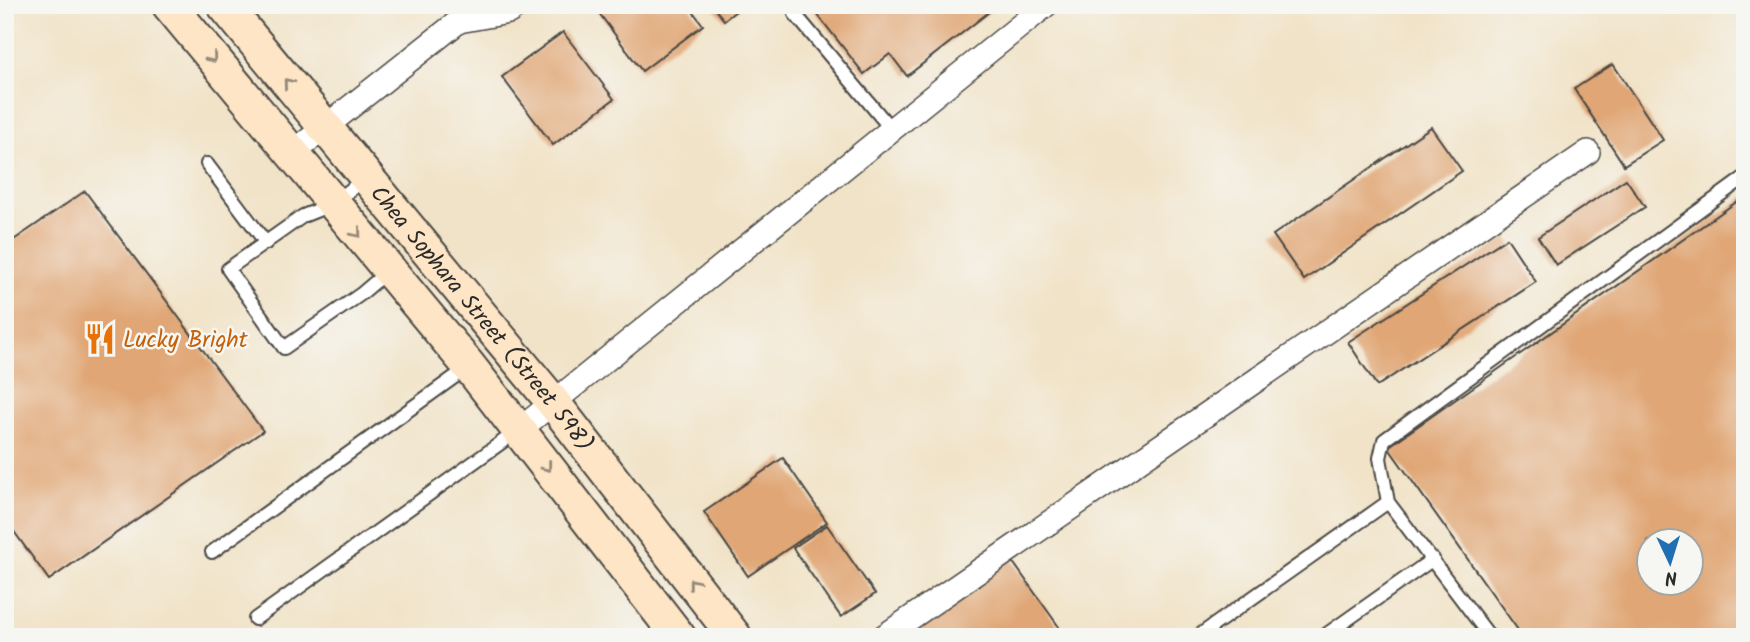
<svg xmlns="http://www.w3.org/2000/svg" width="1750" height="642" font-family="Kalam,sans-serif">
	<style>
		.building { fill: #e0a674; fill-rule: evenodd }
		.lines { fill: none; stroke-linecap: round; stroke-linejoin: round }
		.lane-casing { stroke: #494743; stroke-width: 16 }
		.street-casing { stroke: #494743; stroke-width: 26 }
		.secondary-casing { stroke: #494743; stroke-width: 37 }
		.lane { stroke: #fff; stroke-width: 12 }
		.street { stroke: #fff; stroke-width: 23 }
		.secondary { stroke: #fde5c5; stroke-width: 33 }
		.oneway { stroke: #948878 }
		.labels { text-anchor: middle; stroke-width: 5; stroke-linejoin: round; paint-order: stroke }
		.street-label { font-size: 23px; fill: #2b2b2b; stroke: #f6f6f2 }
		.food-label { font-size: 23px; fill: #c56008; stroke: #f6f6f2; text-anchor: start }
	</style>
	<rect width="100%" height="100%" fill="#f6f6f2"/>
	<filter id="ink" filterUnits="userSpaceOnUse"><feTurbulence type="fractalNoise" baseFrequency=".0143" numOctaves="2"/><feDisplacementMap in="SourceGraphic" scale="14" xChannelSelector="R" yChannelSelector="G"/><feConvolveMatrix kernelMatrix="1 2 1 2 8 2 1 2 1" color-interpolation-filters="sRGB"/></filter>
	<filter id="wash" filterUnits="userSpaceOnUse"><feTurbulence type="fractalNoise" baseFrequency=".00686" numOctaves="4" result="noise"/><feDisplacementMap in="SourceGraphic" scale="28" xChannelSelector="R" yChannelSelector="G"/><feGaussianBlur stdDeviation="1.57" result="paint"/><feColorMatrix in="noise" values="0 0 0 0 0 0 0 0 0 0 0 0 0 0 0 0 0 1.4 0 .05"/><feComposite in="paint" operator="in"/></filter>
	<g filter="url(#wash)">
		<rect width="100%" height="100%" fill="#f1e3c8"/>
		<g id="blocks">
			<!-- building -->
			<path class="building" d="M 593,5 L 688,5 L 703,25 L 642,71 Z
				M 712,5 L 744,5 L 724,20 Z
				M 810,5 L 998,5 L 907,76 L 890,54 L 864,74 Z
				M 563,32 L 614,99 L 553,145 L 502,77 Z
				M 1613,64 L 1663,140 L 1624,165 L 1574,89 Z
				M 1431,127 L 1462,171 L 1304,280 L 1273,235 Z
				M 1626,179 L 1645,207 L 1556,265 L 1538,237 Z
				M 85,191 L 263,431 L 49,580 L 5,519 L 5,246 Z
				M 1745,196 L 1745,637 L 1523,637 L 1388,447 ZM 1648,540 L 1690,540 L 1690,582 L 1648,582 Z
				M 1507,238 L 1536,282 L 1377,386 L 1348,342 Z
				M 783,458 L 827,522 L 748,576 L 704,512 Z
				M 827,525 L 875,594 L 841,617 L 793,548 Z
				M 1010,558 L 1059,627 L 1045,637 L 895,637 Z"/>
		</g>
	</g>
	<g filter="url(#ink)">
		<use href="#blocks" fill-opacity="0" stroke="#494743" stroke-width="2"/>
		<g class="lines">
			<defs>
				<path id="lane" d="M 795,14 L 891,129
					M 207,164 L 266,243
					M 365,178 L 333,204 L 303,216 L 228,269 L 284,348 L 361,294 L 388,271
					M 1388,502 L 1380,458 L 1384,440 L 1745,177
					M 212,552 L 467,368
					M 255,619 L 516,432
					M 1327,634 L 1433,559
					M 1197,637 L 1388,502 L 1490,637"/>
				<path id="street" d="M 459,21 L 509,12 L 518,5
					M 291,154 L 459,21 L 466,5
					M 519,430 L 1046,5
					M 883,637 L 1588,152"/>
				<g id="secondary">
					<path d="M 169,5 L 469,366 L 679,637"/>
					<path id="s1" d="M 224,5 L 552,401 L 735,637"/>
				</g>
			</defs>
			<!-- lane casing -->
			<use href="#lane" class="lane-casing"/>
			<!-- street casing -->
			<use href="#street" class="street-casing"/>
			<!-- secondary casing -->
			<use href="#secondary" class="secondary-casing"/>
			<!-- lane -->
			<use href="#lane" class="lane"/>
			<!-- street -->
			<use href="#street" class="street"/>
			<!-- secondary -->
			<use href="#secondary" class="secondary"/>
		</g>
		<!-- one-way arrows -->
		<defs><path id="oneway-chevron" d="M-2-3.5L2.5 0L-2 3.5" fill="none" stroke-width="1.6" stroke-linecap="round" stroke-linejoin="round" transform="scale(1.75)"/></defs>
		<g class="oneway">
			<use href="#oneway-chevron" transform="translate(212 58) rotate(51)"/>
			<use href="#oneway-chevron" transform="translate(288 83) rotate(-130)"/>
			<use href="#oneway-chevron" transform="translate(357 233) rotate(51)"/>
			<use href="#oneway-chevron" transform="translate(547 467) rotate(52)"/>
			<use href="#oneway-chevron" transform="translate(693 583) rotate(-128)"/>
		</g>
	</g>
	<!-- icons -->
	<defs>
		<symbol id="restaurant-bare" viewBox="-9 -9 18 18"><path d="M-5-6h1v4h1v-4h1v4h1v-4h1v5L-1.5 .5V6h-2V.5L-5-1ZM5-6V6H3V1.5H1.5Q1.5-4 5-6Z" fill="#e8710a" stroke="#f6f6f2" stroke-width="2.5" paint-order="stroke"/></symbol>
	</defs>
	<g fill-rule="evenodd">
		<use href="#restaurant-bare" x="78" y="317" width="44" height="44"/>
	</g>
	<g class="labels">
		<!-- street labels -->
		<g class="street-label">
			<text dy="8" stroke="none"><textPath href="#s1" startOffset="406">Chea Sophara Street (Street 598)</textPath></text>
		</g>
		<!-- food labels -->
		<g class="food-label">
			<text x="123" y="347">Lucky Bright</text>
		</g>
	</g>
	<!-- margin -->
	<rect width="1750" height="642" fill="none" stroke="#f6f6f2" stroke-width="28"/>
	<!-- north arrow -->
	<g transform="translate(1670 562) rotate(176)"><circle r="33" fill="#f6f6f2" stroke="#a5a5a2" stroke-width="2"/>
	<path d="M0-5L12 26L0 18L-12 26Z" fill="#1f6fb2"/>
	<text y="-10" font-size="19" font-weight="bold" text-anchor="middle" fill="#2b2b2b">N</text>
	</g>
</svg>
